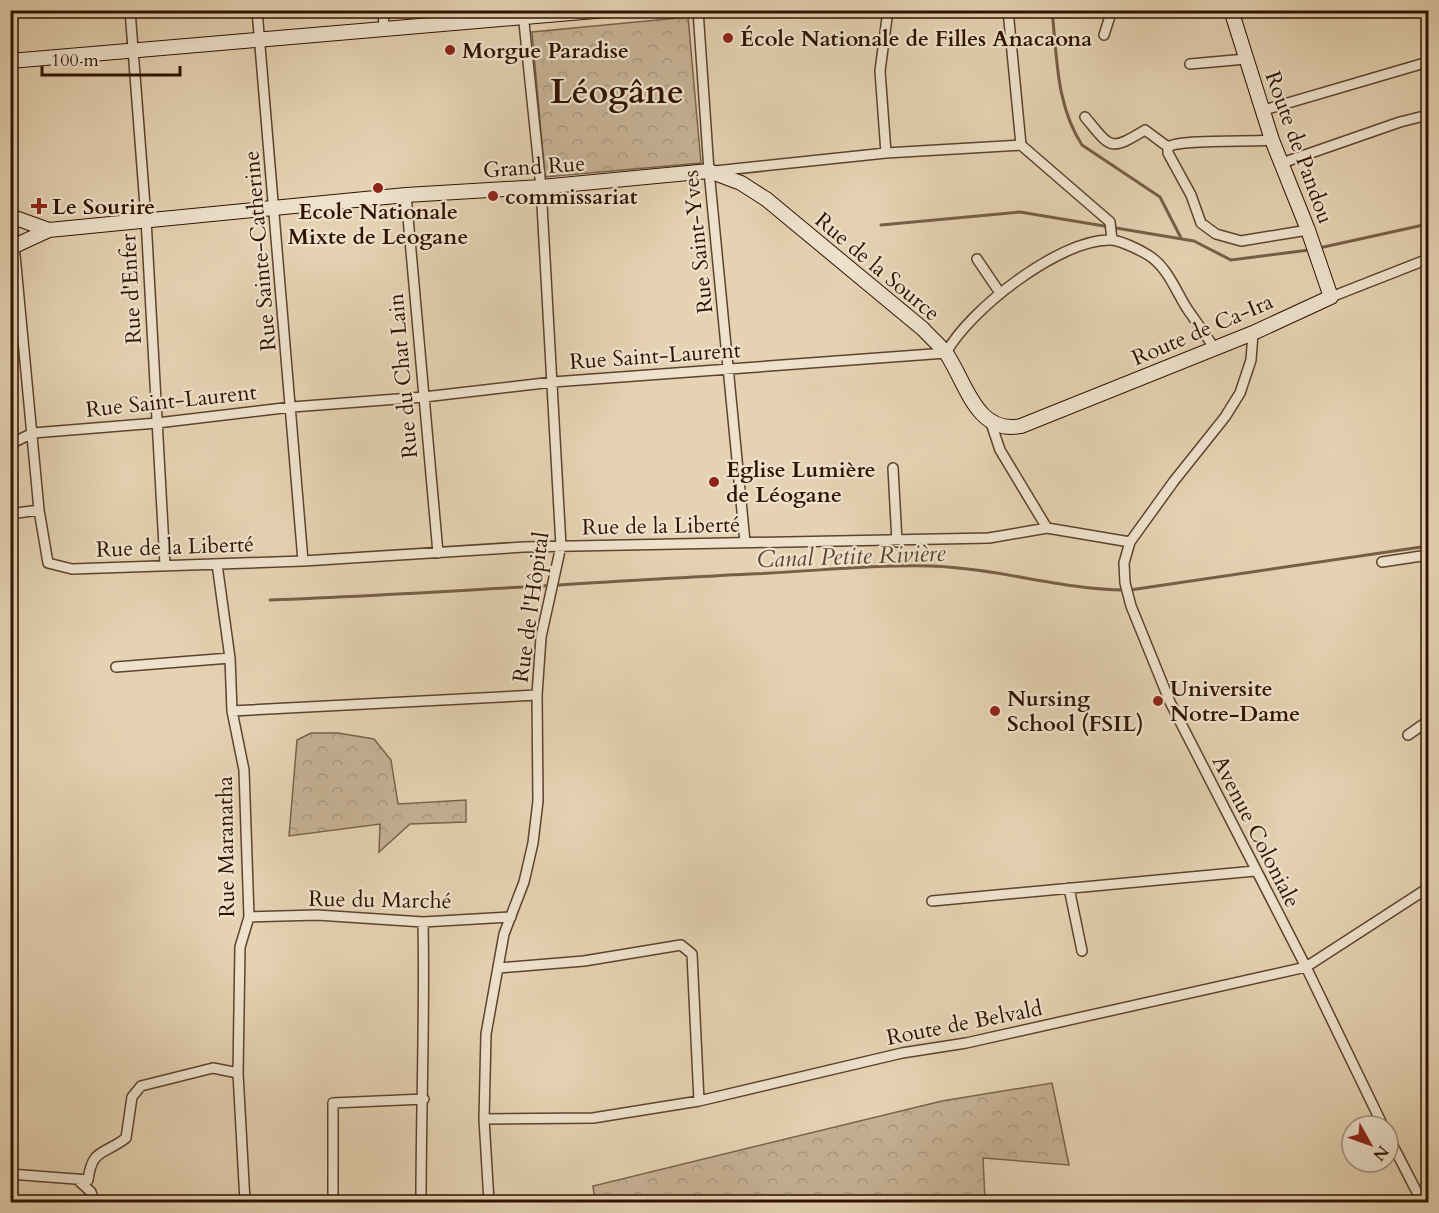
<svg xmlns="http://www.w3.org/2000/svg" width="1439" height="1213" font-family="Cardo,serif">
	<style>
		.forest { fill: url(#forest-crowns); stroke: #7b624a; stroke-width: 1.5 }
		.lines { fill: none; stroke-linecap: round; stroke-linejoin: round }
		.stream { stroke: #775e47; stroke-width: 3 }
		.street-casing { stroke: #5d422d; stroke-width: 12 }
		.secondary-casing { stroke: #301201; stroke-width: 16 }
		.street { stroke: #eee2cd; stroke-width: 9 }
		.secondary { stroke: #eee2cd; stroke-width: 14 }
		.poi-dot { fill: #8f2418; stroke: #eee2cd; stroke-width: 2 }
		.labels { text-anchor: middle; stroke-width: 4.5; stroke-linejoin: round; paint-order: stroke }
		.poi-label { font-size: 22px; font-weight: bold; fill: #301201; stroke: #eee2cd; text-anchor: start }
		.street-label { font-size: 22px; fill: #301201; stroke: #eee2cd }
		.water-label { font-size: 24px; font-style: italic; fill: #604530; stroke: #eee2cd }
		.town-label { font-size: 34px; font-weight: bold; fill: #301201; stroke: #eee2cd }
	</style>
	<defs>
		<pattern id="forest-crowns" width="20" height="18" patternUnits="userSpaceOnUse" patternTransform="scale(1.5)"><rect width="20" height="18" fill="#c6b194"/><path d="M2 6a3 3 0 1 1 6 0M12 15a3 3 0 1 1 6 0" fill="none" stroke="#aa977e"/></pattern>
	</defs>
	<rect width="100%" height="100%" fill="#e5d2b2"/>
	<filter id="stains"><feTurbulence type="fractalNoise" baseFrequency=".00333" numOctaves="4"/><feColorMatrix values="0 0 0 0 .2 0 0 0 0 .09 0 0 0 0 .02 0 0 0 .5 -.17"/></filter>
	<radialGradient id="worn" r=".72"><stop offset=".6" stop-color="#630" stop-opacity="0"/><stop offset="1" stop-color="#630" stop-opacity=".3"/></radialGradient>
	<!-- forest -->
	<path class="forest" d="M 688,17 L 701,163 L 545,177 L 532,32 Z
		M 311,733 L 338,733 L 374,739 L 391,760 L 398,804 L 466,800 L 466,822 L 410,824 L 379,852 L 380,824 L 289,836 L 297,740 Z
		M 1052,1083 L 1069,1165 L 983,1158 L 985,1200 L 990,1202 L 595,1202 L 593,1186 L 942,1101 Z"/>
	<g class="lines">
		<!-- stream -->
		<path class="stream" d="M 1052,10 C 1057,57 1056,105 1082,145 L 1160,197 L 1181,238
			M 881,225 L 1020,212 L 1194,241 L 1231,260 L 1309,250
			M 1319,248 L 1428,224
			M 1130,590 L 1428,546
			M 270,600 C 430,594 590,582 750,574 C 809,572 871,564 931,566 C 996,568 1059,589 1124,590"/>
		<defs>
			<path id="street" d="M 130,10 L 146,219 L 165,565
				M 257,10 L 303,561
				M 383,10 L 384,29
				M 698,10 L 709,171 L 745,542
				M 1008,10 L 1021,145 L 1110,222 L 1112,240
				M 1160,10 L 1164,10
				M 1232,14 L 1254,10
				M 1104,35 L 1112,10
				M 1190,64 L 1246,59
				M 1264,110 L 1428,62
				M 1085,117 C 1111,148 1109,152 1145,130 L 1168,147 L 1168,153 L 1191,195 L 1201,223 L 1216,234 L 1241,241 L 1308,230
				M 1168,147 C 1178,139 1253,142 1272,140
				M 886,153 L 880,71 L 888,10
				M 1282,163 L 1400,122 L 1428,115
				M 715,171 L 886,153 L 1021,145
				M 406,195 L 438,553
				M 10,202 L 39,510 L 48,563 L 72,569 L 303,561 L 524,547 L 989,538 L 1047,528 L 1130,542
				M 977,259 L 1000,293
				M 1331,297 L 1428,259
				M 1253,333 L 1251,360 L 1240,393 L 1225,417 L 1174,481 L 1130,542 L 1124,563 L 1125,583 L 1131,606 L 1170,702 L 1306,967 L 1383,1126
				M 991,423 L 1000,450 L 1047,528
				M 10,444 L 33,433 L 157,423 L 292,407 L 424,397 L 553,382 L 946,353 C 969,310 1060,239 1110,240 C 1120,240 1140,250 1148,255 C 1168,267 1176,292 1188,310 C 1197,323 1206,335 1214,348
				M 893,468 L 897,542
				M 10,514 L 39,510
				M 1382,562 L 1428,555
				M 217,564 L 230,658 L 232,711 L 244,770 L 249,917 L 240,947 L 238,1073 L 245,1202
				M 116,667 L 230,658
				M 232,711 L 537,695
				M 1408,735 L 1428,721
				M 1069,888 L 1082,951
				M 932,901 L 1255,871
				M 249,917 L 317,915 L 423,922 L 511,917
				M 499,968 L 584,961 L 681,945 L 692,954 L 699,1101
				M 484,1119 L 593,1118 L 699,1101 L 902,1053 L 966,1043 L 1306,967 L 1428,888
				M 1388,1136 L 1422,1202
				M 10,1174 L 88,1180 C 92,1148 104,1155 126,1138 L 132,1097 L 141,1086 L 213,1068 L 238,1073
				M 77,1179 L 91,1192 L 94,1202
				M 333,1202 L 333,1103 L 424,1099
				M 421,1202 C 421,1109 425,1016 423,922
				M 489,1202 L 484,1119 L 486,1034 L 504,934 L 524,882 L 533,843 L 538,801 L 537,695 L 541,637 L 561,546 L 541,187 L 523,13"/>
			<path id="secondary" d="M 10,61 L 606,10
				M 10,216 L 49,230
				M 10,248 L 49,230 L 406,195 L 541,187 L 709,171 L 741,183 L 766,199 L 923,329 C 930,337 939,344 946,353 C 966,382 976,435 1021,426 L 1253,333 L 1331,297 L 1308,230 L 1272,140 L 1231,10"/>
		</defs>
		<!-- street casing -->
		<use href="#street" class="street-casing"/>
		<!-- secondary casing -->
		<use href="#secondary" class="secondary-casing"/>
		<!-- street -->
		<use href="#street" class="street"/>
		<!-- secondary -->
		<use href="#secondary" class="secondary"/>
	</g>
	<!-- markers -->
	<g class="poi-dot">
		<circle cx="728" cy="38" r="6"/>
		<circle cx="450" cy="50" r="6"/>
		<circle cx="378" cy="188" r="6"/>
		<circle cx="493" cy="196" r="6"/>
		<path d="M36 197h6v6h6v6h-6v6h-6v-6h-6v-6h6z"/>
		<circle cx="714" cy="482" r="6"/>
		<circle cx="1158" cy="701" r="6"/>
		<circle cx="995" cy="711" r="6"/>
	</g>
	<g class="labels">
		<!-- poi labels -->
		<g class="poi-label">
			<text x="740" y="46">École Nationale de Filles Anacaona</text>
			<text x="462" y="58">Morgue Paradise</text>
			<text x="505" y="204">commissariat</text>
			<text x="52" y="214">Le Sourire</text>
			<text x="378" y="219" text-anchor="middle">Ecole Nationale<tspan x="378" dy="25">Mixte de Leogane</tspan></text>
			<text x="726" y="477">Eglise Lumière<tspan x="726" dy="25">de Léogane</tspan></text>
			<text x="1170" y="696">Universite<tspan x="1170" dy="25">Notre-Dame</tspan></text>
			<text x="1007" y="706">Nursing<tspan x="1007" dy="25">School (FSIL)</tspan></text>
		</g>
		<!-- street labels -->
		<g class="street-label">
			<text transform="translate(1300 147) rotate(70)" y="8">Route de Pandou</text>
			<text transform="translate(534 166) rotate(-4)" y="8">Grand Rue</text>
			<text transform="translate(697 242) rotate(-96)" y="8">Rue Saint-Yves</text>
			<text transform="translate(259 251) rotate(-95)" y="8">Rue Sainte-Catherine</text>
			<text transform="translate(878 266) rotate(40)" y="8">Rue de la Source</text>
			<text transform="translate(130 289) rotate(-93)" y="8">Rue d'Enfer</text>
			<text transform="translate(1202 329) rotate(-23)" y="8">Route de Ca-Ira</text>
			<text transform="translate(655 355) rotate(-4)" y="8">Rue Saint-Laurent</text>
			<text transform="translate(402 376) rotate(-95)" y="8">Rue du Chat Lain</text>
			<text transform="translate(171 400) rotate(-6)" y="8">Rue Saint-Laurent</text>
			<text transform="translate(661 525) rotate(-1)" y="8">Rue de la Liberté</text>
			<text transform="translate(175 546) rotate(-2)" y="8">Rue de la Liberté</text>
			<text transform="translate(530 607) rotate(-82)" y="8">Rue de l'Hôpital</text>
			<text transform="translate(1257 831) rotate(63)" y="8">Avenue Coloniale</text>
			<text transform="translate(225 847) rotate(-91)" y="8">Rue Maranatha</text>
			<text transform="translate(380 899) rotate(1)" y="8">Rue du Marché</text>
			<text transform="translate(964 1022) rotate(-11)" y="8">Route de Belvald</text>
		</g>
		<!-- water labels -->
		<g class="water-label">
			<text transform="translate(851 556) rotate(-2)" y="8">Canal Petite Rivière</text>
		</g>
		<!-- town labels -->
		<g class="town-label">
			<text x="617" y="103">Léogâne</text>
		</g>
	</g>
	<!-- margin -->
	<rect width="1439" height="1213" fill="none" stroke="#e5d2b2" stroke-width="36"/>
	<rect x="12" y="12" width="1415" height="1189" fill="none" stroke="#301201" stroke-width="3"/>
	<rect x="18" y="18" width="1403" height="1177" fill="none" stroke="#301201" stroke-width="1.5"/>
	<!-- north arrow -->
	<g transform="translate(1370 1144) rotate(130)"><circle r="28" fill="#eee2cd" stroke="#a28f7b" stroke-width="1.5"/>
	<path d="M0-4.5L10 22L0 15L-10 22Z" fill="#8f2418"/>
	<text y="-9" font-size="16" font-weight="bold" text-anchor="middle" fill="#301201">N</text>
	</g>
	<!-- scale -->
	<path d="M42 66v9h138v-9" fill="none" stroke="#301201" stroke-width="3"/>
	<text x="51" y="66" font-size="18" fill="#301201" stroke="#eee2cd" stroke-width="4.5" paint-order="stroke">100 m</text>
	<rect width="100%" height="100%" filter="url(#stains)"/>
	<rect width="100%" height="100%" fill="url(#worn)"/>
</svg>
